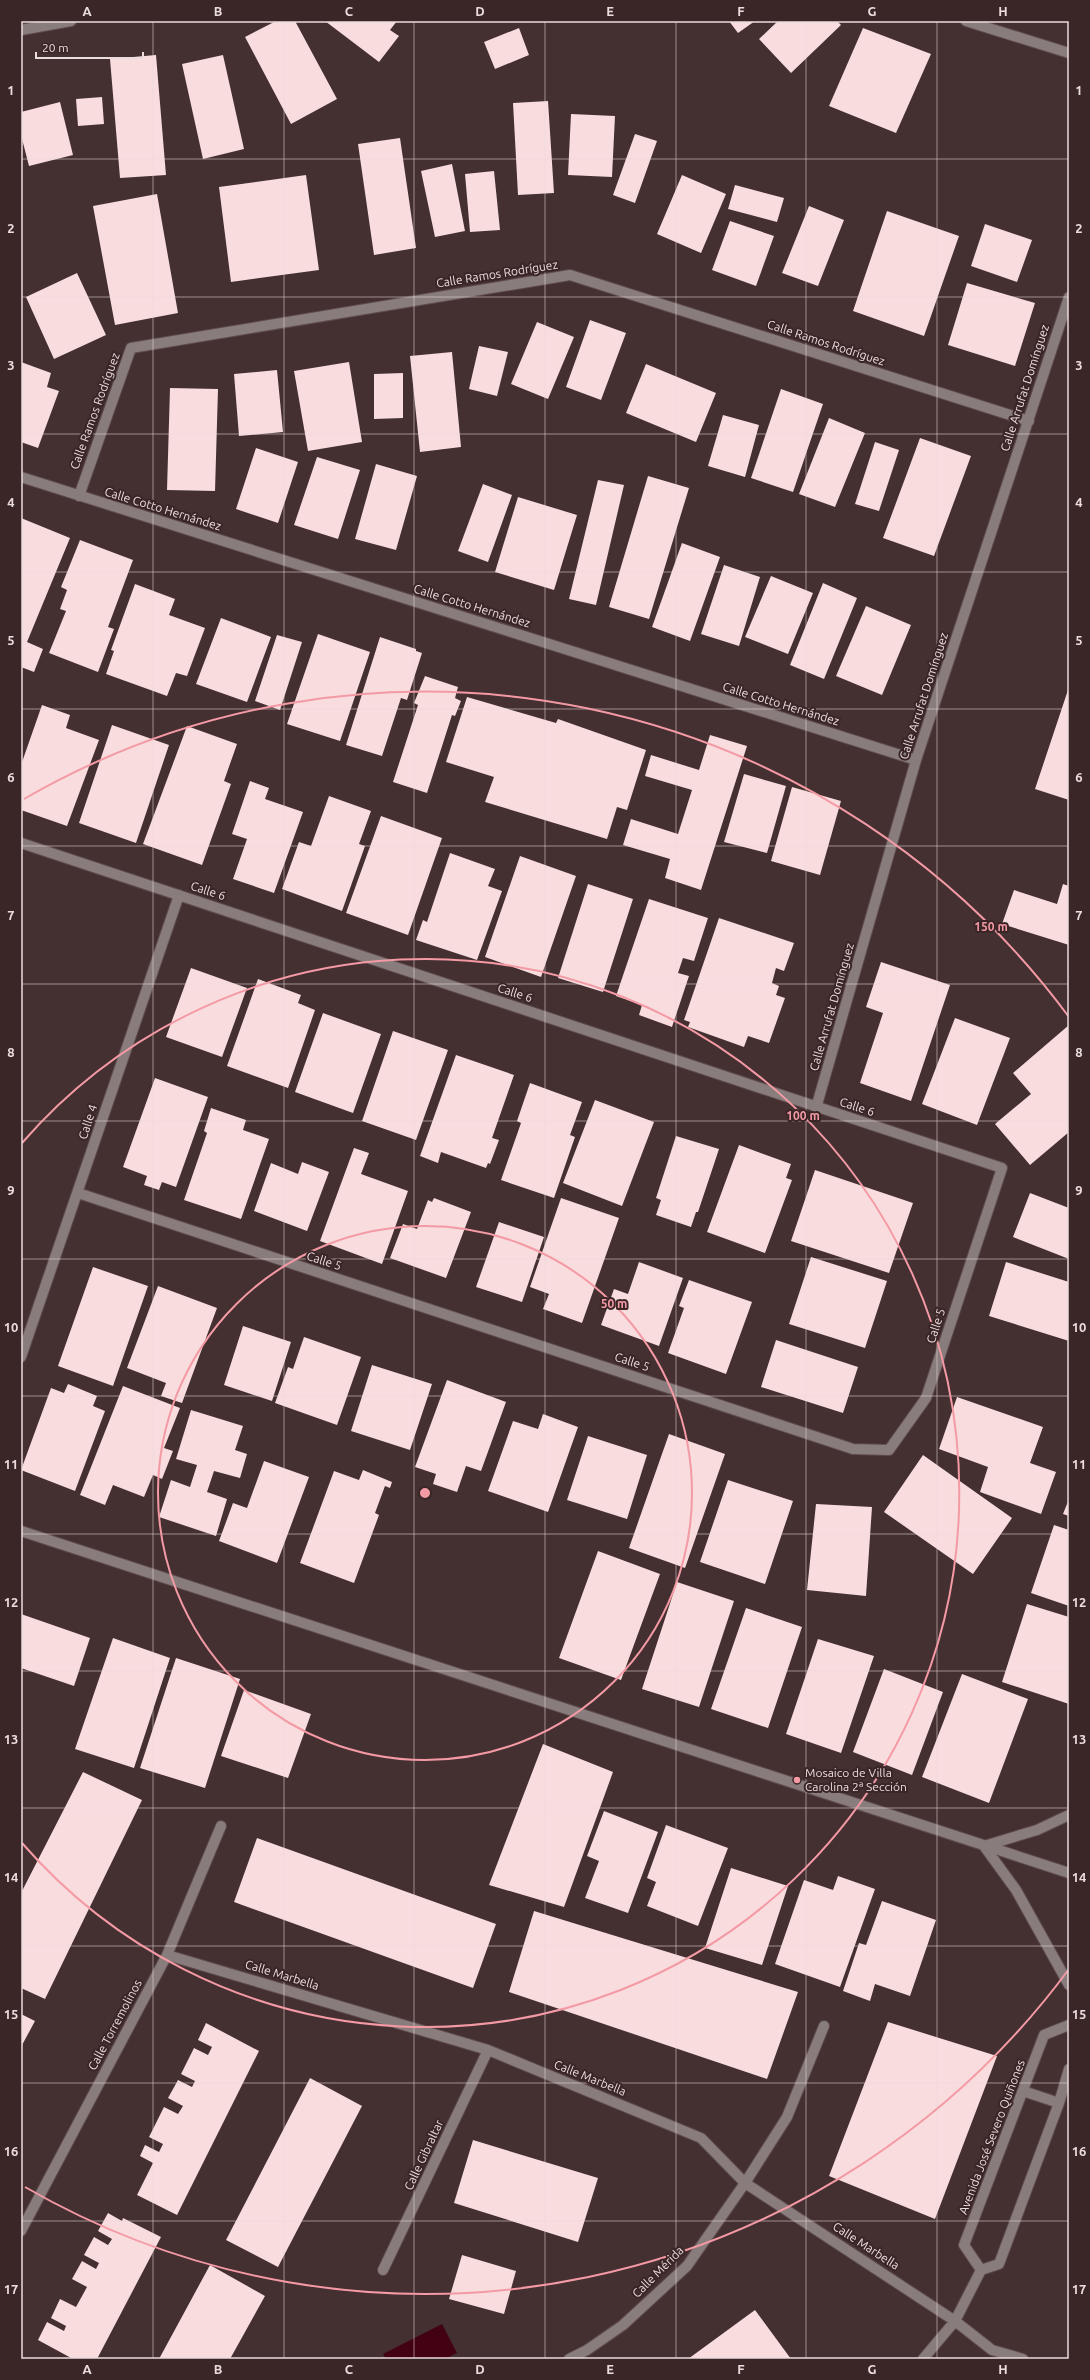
<svg xmlns="http://www.w3.org/2000/svg" width="1090" height="2380" font-family="Ubuntu,sans-serif">
	<style>
		.water { fill: #430114 }
		.building { fill: #f8dcde }
		.lines { fill: none; stroke-linecap: round; stroke-linejoin: round }
		.minor-casing { stroke: #5f4b4d; stroke-width: 12 }
		.minor { stroke: #887c7d; stroke-width: 10 }
		.grid { fill: none; stroke: #ebdcdd; stroke-width: 1; stroke-opacity: 0.55 }
		.ring { fill: none; stroke: #f49aa5; stroke-width: 2 }
		.poi-dot { fill: #f49aa5; stroke: #3a2527; stroke-width: 1.5 }
		.labels { text-anchor: middle; stroke-width: 4; stroke-linejoin: round; paint-order: stroke }
		.street-label { font-size: 12px; fill: #ebdcdd; stroke: #3a2527 }
		.poi-label { font-size: 12px; fill: #ebdcdd; stroke: #3a2527; text-anchor: start }
		.centre { fill: #f49aa5; stroke: #3a2527; stroke-width: 2 }
		.ring-label { font-size: 12px; text-anchor: middle; font-weight: bold; fill: #f49aa5; stroke: #3a2527; stroke-width: 4; stroke-linejoin: round; paint-order: stroke }
		.neatline { fill: none; stroke: #ebdcdd; stroke-width: 1.5 }
		.grid-label { font-size: 13px; text-anchor: middle; font-weight: bold; fill: #ebdcdd }
	</style>
	<rect width="100%" height="100%" fill="#442f31"/>
	<!-- water -->
	<path class="water" d="M 442,2324 L 457,2353 L 445,2359 L 386,2359 L 383,2354 Z"/>
	<!-- building -->
	<path class="building" d="M 276,21 L 295,21 L 337,99 L 291,124 L 245,37 Z
		M 325,21 L 397,21 L 390,30 L 399,36 L 379,62 Z
		M 729,21 L 755,21 L 738,33 Z
		M 778,21 L 837,21 L 841,25 L 791,73 L 759,39 Z
		M 519,28 L 529,55 L 495,69 L 484,42 Z
		M 863,28 L 931,54 L 896,133 L 829,106 Z
		M 156,55 L 166,175 L 120,178 L 110,59 Z
		M 223,55 L 244,149 L 203,159 L 182,64 Z
		M 102,97 L 104,124 L 78,126 L 76,99 Z
		M 548,101 L 554,193 L 518,195 L 513,103 Z
		M 60,102 L 73,155 L 29,166 L 21,135 L 21,112 Z
		M 571,114 L 615,116 L 612,177 L 568,175 Z
		M 635,134 L 657,141 L 635,203 L 613,195 Z
		M 400,138 L 416,248 L 374,255 L 358,144 Z
		M 452,164 L 465,231 L 435,237 L 421,171 Z
		M 494,171 L 500,230 L 470,232 L 465,174 Z
		M 306,175 L 319,270 L 231,282 L 219,187 Z
		M 682,175 L 726,194 L 701,253 L 657,234 Z
		M 735,185 L 784,198 L 777,222 L 728,209 Z
		M 157,194 L 178,313 L 115,325 L 93,206 Z
		M 809,206 L 844,220 L 818,286 L 782,273 Z
		M 887,211 L 959,236 L 924,336 L 853,311 Z
		M 730,221 L 774,236 L 756,286 L 712,270 Z
		M 985,224 L 1032,240 L 1017,282 L 971,266 Z
		M 77,273 L 106,335 L 54,359 L 26,297 Z
		M 967,283 L 1035,303 L 1015,366 L 948,345 Z
		M 590,320 L 626,333 L 601,400 L 566,387 Z
		M 537,322 L 574,337 L 548,399 L 511,384 Z
		M 479,346 L 508,352 L 497,396 L 469,389 Z
		M 452,352 L 461,447 L 420,452 L 410,356 Z
		M 21,362 L 51,373 L 47,387 L 59,391 L 38,448 L 21,442 Z
		M 349,362 L 362,442 L 308,451 L 294,371 Z
		M 646,364 L 716,393 L 696,442 L 626,413 Z
		M 277,370 L 283,432 L 239,436 L 234,374 Z
		M 403,373 L 403,418 L 374,419 L 374,374 Z
		M 170,388 L 218,389 L 215,491 L 167,490 Z
		M 781,389 L 823,404 L 793,492 L 751,478 Z
		M 723,415 L 759,425 L 745,477 L 708,466 Z
		M 829,418 L 865,433 L 835,507 L 799,494 Z
		M 920,438 L 971,456 L 934,556 L 883,538 Z
		M 875,442 L 899,450 L 879,511 L 855,504 Z
		M 256,448 L 298,462 L 278,523 L 236,509 Z
		M 317,457 L 360,470 L 338,539 L 294,525 Z
		M 376,464 L 417,476 L 396,550 L 355,539 Z
		M 648,476 L 689,488 L 649,619 L 609,607 Z
		M 598,480 L 624,485 L 596,605 L 569,599 Z
		M 483,484 L 512,495 L 488,562 L 458,551 Z
		M 518,497 L 577,515 L 554,590 L 495,572 Z
		M 21,518 L 70,538 L 27,642 L 43,649 L 34,672 L 21,667 Z
		M 80,540 L 133,560 L 108,627 L 114,629 L 98,672 L 49,653 L 66,611 L 60,609 L 67,590 L 61,587 Z
		M 682,543 L 720,557 L 690,641 L 652,627 Z
		M 724,565 L 760,577 L 739,646 L 701,634 Z
		M 771,576 L 813,593 L 788,654 L 745,637 Z
		M 823,583 L 857,598 L 824,679 L 790,665 Z
		M 135,584 L 175,599 L 169,615 L 205,628 L 187,676 L 176,673 L 167,696 L 106,674 L 114,651 L 111,650 Z
		M 866,606 L 911,625 L 882,695 L 836,676 Z
		M 221,618 L 271,637 L 247,702 L 196,684 Z
		M 318,634 L 370,652 L 340,741 L 287,724 Z
		M 277,635 L 302,642 L 280,710 L 255,701 Z
		M 380,637 L 416,649 L 416,651 L 422,653 L 407,700 L 401,698 L 382,756 L 346,745 Z
		M 425,676 L 458,687 L 455,698 L 461,701 L 455,716 L 452,715 L 427,793 L 393,782 L 418,705 L 414,703 Z
		M 1069,687 L 1069,800 L 1035,789 Z
		M 467,697 L 556,723 L 558,719 L 646,750 L 627,810 L 617,807 L 607,839 L 485,802 L 494,777 L 446,762 Z
		M 42,705 L 70,715 L 66,728 L 99,740 L 67,826 L 21,810 L 21,765 Z
		M 112,725 L 169,745 L 136,843 L 79,823 Z
		M 187,726 L 237,744 L 224,781 L 231,784 L 202,865 L 143,844 Z
		M 710,735 L 747,746 L 701,890 L 665,878 L 670,859 L 623,845 L 631,819 L 678,834 L 692,790 L 645,776 L 651,755 L 699,770 Z
		M 744,774 L 786,786 L 767,853 L 724,842 Z
		M 250,781 L 269,788 L 265,799 L 303,812 L 274,893 L 233,879 L 247,839 L 232,834 Z
		M 792,787 L 841,801 L 820,875 L 771,861 Z
		M 329,796 L 371,811 L 359,844 L 365,846 L 342,911 L 282,889 L 299,842 L 311,846 Z
		M 381,816 L 442,838 L 408,935 L 346,913 Z
		M 450,853 L 495,869 L 488,886 L 502,891 L 477,960 L 416,940 L 423,920 L 427,922 Z
		M 520,856 L 576,876 L 541,977 L 485,957 Z
		M 588,884 L 633,899 L 603,992 L 558,978 Z
		M 1063,884 L 1069,886 L 1069,945 L 1002,924 L 1014,890 L 1057,904 Z
		M 649,899 L 708,918 L 694,961 L 683,958 L 678,973 L 689,976 L 672,1027 L 639,1015 L 642,1005 L 616,996 Z
		M 719,918 L 794,943 L 784,971 L 776,968 L 772,983 L 779,986 L 776,995 L 785,998 L 769,1043 L 748,1036 L 744,1047 L 688,1027 L 690,1022 L 684,1020 Z
		M 881,962 L 950,985 L 911,1101 L 860,1083 L 883,1013 L 866,1007 Z
		M 191,968 L 247,988 L 222,1057 L 166,1037 Z
		M 258,979 L 301,995 L 298,1003 L 315,1010 L 288,1088 L 227,1066 Z
		M 323,1013 L 381,1034 L 353,1113 L 295,1092 Z
		M 955,1018 L 1010,1038 L 977,1125 L 922,1104 Z
		M 1069,1025 L 1069,1132 L 1030,1165 L 995,1124 L 1031,1094 L 1013,1073 Z
		M 393,1031 L 448,1050 L 416,1140 L 362,1121 Z
		M 456,1055 L 514,1075 L 492,1138 L 499,1140 L 490,1164 L 488,1163 L 486,1168 L 441,1152 L 438,1163 L 420,1156 Z
		M 155,1078 L 208,1097 L 176,1187 L 162,1182 L 159,1190 L 144,1185 L 147,1176 L 123,1167 Z
		M 530,1083 L 582,1102 L 570,1135 L 575,1137 L 554,1198 L 501,1180 L 521,1123 L 517,1121 Z
		M 595,1100 L 654,1122 L 622,1206 L 563,1183 Z
		M 211,1108 L 246,1120 L 243,1130 L 269,1139 L 241,1219 L 184,1200 L 207,1133 L 204,1131 Z
		M 676,1136 L 719,1149 L 698,1212 L 696,1212 L 691,1227 L 656,1215 L 661,1200 L 656,1198 Z
		M 739,1145 L 791,1164 L 786,1178 L 792,1180 L 765,1253 L 707,1232 Z
		M 354,1148 L 369,1153 L 361,1174 L 408,1191 L 382,1264 L 320,1241 Z
		M 302,1162 L 329,1172 L 307,1231 L 254,1211 L 271,1163 L 298,1174 Z
		M 815,1170 L 913,1203 L 889,1273 L 791,1241 Z
		M 1030,1193 L 1069,1208 L 1069,1259 L 1013,1237 Z
		M 434,1198 L 471,1212 L 446,1278 L 390,1258 L 403,1224 L 417,1229 L 428,1200 L 432,1202 Z
		M 561,1198 L 619,1218 L 582,1323 L 543,1309 L 549,1294 L 530,1287 Z
		M 499,1222 L 544,1237 L 522,1302 L 476,1287 Z
		M 811,1257 L 887,1281 L 865,1348 L 789,1324 Z
		M 639,1262 L 683,1278 L 659,1346 L 601,1325 L 614,1289 L 628,1294 Z
		M 1006,1262 L 1069,1282 L 1069,1341 L 989,1316 Z
		M 93,1267 L 148,1286 L 113,1386 L 58,1366 Z
		M 689,1280 L 752,1302 L 726,1374 L 668,1353 L 684,1308 L 679,1306 Z
		M 158,1286 L 217,1308 L 182,1403 L 161,1396 L 166,1383 L 127,1368 Z
		M 243,1326 L 291,1342 L 272,1401 L 224,1385 Z
		M 304,1337 L 361,1357 L 337,1425 L 275,1403 L 288,1367 L 293,1369 Z
		M 776,1340 L 858,1367 L 843,1413 L 761,1387 Z
		M 372,1365 L 432,1384 L 410,1450 L 351,1431 Z
		M 447,1380 L 506,1402 L 481,1471 L 466,1466 L 457,1492 L 433,1484 L 436,1474 L 415,1467 Z
		M 68,1384 L 97,1396 L 93,1406 L 105,1411 L 75,1491 L 21,1470 L 51,1388 L 64,1393 Z
		M 123,1386 L 180,1408 L 164,1448 L 173,1451 L 162,1479 L 153,1475 L 144,1497 L 113,1485 L 105,1505 L 80,1495 Z
		M 957,1397 L 1043,1427 L 1030,1463 L 1056,1472 L 1041,1514 L 980,1492 L 988,1467 L 939,1449 Z
		M 191,1410 L 243,1426 L 235,1450 L 247,1454 L 240,1478 L 214,1471 L 207,1492 L 227,1499 L 216,1536 L 159,1517 L 171,1480 L 190,1487 L 197,1465 L 176,1459 Z
		M 543,1414 L 578,1427 L 548,1512 L 488,1491 L 513,1421 L 538,1429 Z
		M 669,1434 L 725,1454 L 685,1568 L 629,1548 Z
		M 588,1436 L 647,1455 L 627,1519 L 567,1500 Z
		M 923,1455 L 1012,1518 L 973,1574 L 884,1512 Z
		M 264,1461 L 309,1477 L 277,1563 L 219,1541 L 233,1503 L 247,1508 Z
		M 363,1470 L 392,1482 L 390,1488 L 385,1486 L 375,1513 L 379,1515 L 354,1583 L 300,1563 L 334,1471 L 359,1480 Z
		M 728,1480 L 793,1501 L 765,1584 L 700,1562 Z
		M 1069,1499 L 1069,1516 L 1063,1514 Z
		M 816,1504 L 872,1507 L 866,1596 L 807,1590 Z
		M 1054,1525 L 1069,1530 L 1069,1606 L 1031,1593 Z
		M 598,1551 L 660,1574 L 621,1680 L 559,1658 Z
		M 677,1582 L 734,1601 L 699,1707 L 642,1689 Z
		M 1027,1604 L 1069,1617 L 1069,1704 L 1002,1682 Z
		M 746,1608 L 802,1627 L 768,1728 L 711,1709 Z
		M 21,1614 L 90,1638 L 74,1686 L 21,1668 Z
		M 113,1638 L 170,1658 L 134,1768 L 75,1749 Z
		M 818,1639 L 874,1656 L 841,1753 L 786,1734 Z
		M 176,1658 L 240,1679 L 205,1788 L 140,1768 Z
		M 884,1669 L 943,1692 L 912,1775 L 853,1752 Z
		M 962,1674 L 1028,1699 L 989,1803 L 922,1777 Z
		M 244,1690 L 311,1714 L 288,1778 L 221,1756 Z
		M 543,1744 L 613,1772 L 564,1907 L 489,1885 Z
		M 83,1772 L 142,1800 L 45,1999 L 21,1988 L 21,1893 Z
		M 604,1811 L 658,1832 L 628,1913 L 585,1898 L 599,1861 L 587,1856 Z
		M 666,1825 L 728,1848 L 698,1926 L 647,1906 L 656,1882 L 647,1878 Z
		M 257,1838 L 496,1924 L 473,1988 L 234,1902 Z
		M 731,1868 L 788,1886 L 762,1965 L 705,1948 Z
		M 838,1876 L 875,1889 L 840,1987 L 775,1964 L 804,1880 L 833,1890 Z
		M 882,1901 L 936,1920 L 910,1996 L 875,1984 L 870,2001 L 843,1991 L 859,1943 L 866,1945 Z
		M 534,1911 L 798,1992 L 767,2079 L 509,1992 Z
		M 21,2014 L 35,2021 L 21,2047 Z
		M 888,2022 L 997,2056 L 935,2219 L 829,2176 Z
		M 206,2023 L 259,2051 L 177,2215 L 137,2195 L 153,2163 L 140,2156 L 145,2145 L 159,2152 L 163,2144 L 149,2137 L 164,2107 L 178,2114 L 183,2106 L 168,2098 L 178,2080 L 192,2087 L 195,2081 L 181,2074 L 194,2048 L 208,2055 L 212,2047 L 198,2040 Z
		M 310,2078 L 362,2106 L 278,2267 L 226,2240 Z
		M 473,2140 L 598,2178 L 578,2242 L 454,2203 Z
		M 108,2213 L 122,2221 L 123,2218 L 161,2237 L 97,2359 L 73,2359 L 38,2340 L 47,2322 L 64,2331 L 66,2326 L 51,2318 L 60,2299 L 76,2307 L 87,2287 L 72,2279 L 82,2261 L 96,2269 L 99,2263 L 84,2255 L 94,2237 L 108,2245 L 112,2239 L 98,2231 Z
		M 462,2255 L 516,2271 L 504,2314 L 449,2299 Z
		M 210,2265 L 265,2296 L 230,2359 L 159,2359 Z
		M 755,2310 L 791,2359 L 688,2359 Z"/>
	<g class="lines">
		<defs>
			<path id="minor" d="M 966,21 L 1069,53
				M 21,30 L 71,21
				M 21,477 L 916,760
				M 79,496 L 131,348 L 570,275 L 1029,421
				M 21,843 L 1002,1168 L 926,1398 L 889,1450 L 853,1449 L 78,1193
				M 816,1108 L 916,760 L 1069,297
				M 21,1357 L 179,895
				M 21,1531 L 1069,1873
				M 1069,1815 L 1037,1830 L 984,1846 L 1016,1890 L 1069,1985
				M 167,1955 L 488,2050 L 701,2138 L 745,2183 L 955,2321 L 992,2350 L 1023,2359
				M 1023,2091 L 1059,2103
				M 21,2231 L 167,1955 L 221,1826
				M 383,2270 L 488,2050
				M 981,2270 L 964,2245 L 1044,2035 L 1069,2025
				M 569,2359 L 587,2350 L 623,2325 L 687,2266 L 745,2183 L 787,2117 L 824,2026
				M 923,2359 L 955,2321 L 981,2270 L 999,2264 L 1059,2103 L 1069,2069"/>
		</defs>
		<!-- minor casing -->
		<use href="#minor" class="minor-casing"/>
		<!-- minor -->
		<use href="#minor" class="minor"/>
	</g>
	<!-- grid -->
	<path class="grid" d="M 153,21 L 153,2359M 284,21 L 284,2359M 414,21 L 414,2359M 545,21 L 545,2359M 676,21 L 676,2359M 806,21 L 806,2359M 937,21 L 937,2359M 21,159 L 1069,159M 21,297 L 1069,297M 21,434 L 1069,434M 21,572 L 1069,572M 21,709 L 1069,709M 21,846 L 1069,846M 21,984 L 1069,984M 21,1121 L 1069,1121M 21,1259 L 1069,1259M 21,1396 L 1069,1396M 21,1534 L 1069,1534M 21,1671 L 1069,1671M 21,1808 L 1069,1808M 21,1946 L 1069,1946M 21,2083 L 1069,2083M 21,2221 L 1069,2221"/>
	<!-- distance rings -->
	<g class="ring">
		<circle cx="425" cy="1493" r="267"/>
		<path d="M22 1143A534 534 0 1 1 22 1843"/>
		<path d="M1069 1969A801 801 0 0 1 25 2187M24 799A801 801 0 0 1 1069 1017"/>
	</g>
	<!-- markers -->
	<circle class="poi-dot" cx="797" cy="1780" r="4"/>
	<g class="labels">
		<!-- street labels -->
		<g class="street-label">
			<text transform="translate(497 274) rotate(-9)" y="4">Calle Ramos Rodríguez</text>
			<text transform="translate(826 343) rotate(18)" y="4">Calle Ramos Rodríguez</text>
			<text transform="translate(1025 388) rotate(-72)" y="4">Calle Arrufat Domínguez</text>
			<text transform="translate(95 411) rotate(-70)" y="4">Calle Ramos Rodríguez</text>
			<text transform="translate(163 509) rotate(17)" y="4">Calle Cotto Hernández</text>
			<text transform="translate(472 606) rotate(17)" y="4">Calle Cotto Hernández</text>
			<text transform="translate(924 696) rotate(-72)" y="4">Calle Arrufat Domínguez</text>
			<text transform="translate(781 704) rotate(17)" y="4">Calle Cotto Hernández</text>
			<text transform="translate(208 891) rotate(18)" y="4">Calle 6</text>
			<text transform="translate(515 993) rotate(18)" y="4">Calle 6</text>
			<text transform="translate(832 1007) rotate(-74)" y="4">Calle Arrufat Domínguez</text>
			<text transform="translate(857 1107) rotate(18)" y="4">Calle 6</text>
			<text transform="translate(88 1122) rotate(-72)" y="4">Calle 4</text>
			<text transform="translate(324 1261) rotate(18)" y="4">Calle 5</text>
			<text transform="translate(936 1326) rotate(-72)" y="4">Calle 5</text>
			<text transform="translate(632 1362) rotate(18)" y="4">Calle 5</text>
			<text transform="translate(282 1975) rotate(17)" y="4">Calle Marbella</text>
			<text transform="translate(115 2025) rotate(-62)" y="4">Calle Torremolinos</text>
			<text transform="translate(590 2078) rotate(22)" y="4">Calle Marbella</text>
			<text transform="translate(992 2137) rotate(-69)" y="4">Avenida José Severo Quiñones</text>
			<text transform="translate(424 2155) rotate(-65)" y="4">Calle Gibraltar</text>
			<text transform="translate(866 2246) rotate(33)" y="4">Calle Marbella</text>
			<text transform="translate(658 2272) rotate(-45)" y="4">Calle Mérida</text>
		</g>
		<!-- poi labels -->
		<g class="poi-label">
			<text x="805" y="1777">Mosaico de Villa<tspan x="805" dy="14">Carolina 2ª Sección</tspan></text>
		</g>
	</g>
	<circle cx="425" cy="1493" r="6" class="centre"/>
	<g class="ring-label">
		<text x="991" y="931">150 m</text>
		<text x="803" y="1120">100 m</text>
		<text x="614" y="1308">50 m</text>
	</g>
	<!-- border -->
	<rect width="1090" height="2380" fill="none" stroke="#3a2527" stroke-width="44"/>
	<!-- scale -->
	<path d="M36 52v6h107v-6" fill="none" stroke="#ebdcdd" stroke-width="2"/>
	<text x="42" y="52" font-size="12" fill="#ebdcdd" stroke="#3a2527" stroke-width="3" paint-order="stroke">20 m</text>
	<rect x="22" y="22" width="1046" height="2336" class="neatline"/>
	<g class="grid-label">
		<text x="87" y="16">A</text>
		<text x="218" y="16">B</text>
		<text x="349" y="16">C</text>
		<text x="480" y="16">D</text>
		<text x="610" y="16">E</text>
		<text x="741" y="16">F</text>
		<text x="872" y="16">G</text>
		<text x="1003" y="16">H</text>
		<text x="11" y="95">1</text>
		<text x="1079" y="95">1</text>
		<text x="11" y="233">2</text>
		<text x="1079" y="233">2</text>
		<text x="11" y="370">3</text>
		<text x="1079" y="370">3</text>
		<text x="11" y="507">4</text>
		<text x="1079" y="507">4</text>
		<text x="11" y="645">5</text>
		<text x="1079" y="645">5</text>
		<text x="11" y="782">6</text>
		<text x="1079" y="782">6</text>
		<text x="11" y="920">7</text>
		<text x="1079" y="920">7</text>
		<text x="11" y="1057">8</text>
		<text x="1079" y="1057">8</text>
		<text x="11" y="1195">9</text>
		<text x="1079" y="1195">9</text>
		<text x="11" y="1332">10</text>
		<text x="1079" y="1332">10</text>
		<text x="11" y="1469">11</text>
		<text x="1079" y="1469">11</text>
		<text x="11" y="1607">12</text>
		<text x="1079" y="1607">12</text>
		<text x="11" y="1744">13</text>
		<text x="1079" y="1744">13</text>
		<text x="11" y="1882">14</text>
		<text x="1079" y="1882">14</text>
		<text x="11" y="2019">15</text>
		<text x="1079" y="2019">15</text>
		<text x="11" y="2156">16</text>
		<text x="1079" y="2156">16</text>
		<text x="11" y="2294">17</text>
		<text x="1079" y="2294">17</text>
		<text x="87" y="2374">A</text>
		<text x="218" y="2374">B</text>
		<text x="349" y="2374">C</text>
		<text x="480" y="2374">D</text>
		<text x="610" y="2374">E</text>
		<text x="741" y="2374">F</text>
		<text x="872" y="2374">G</text>
		<text x="1003" y="2374">H</text>
	</g>
</svg>
